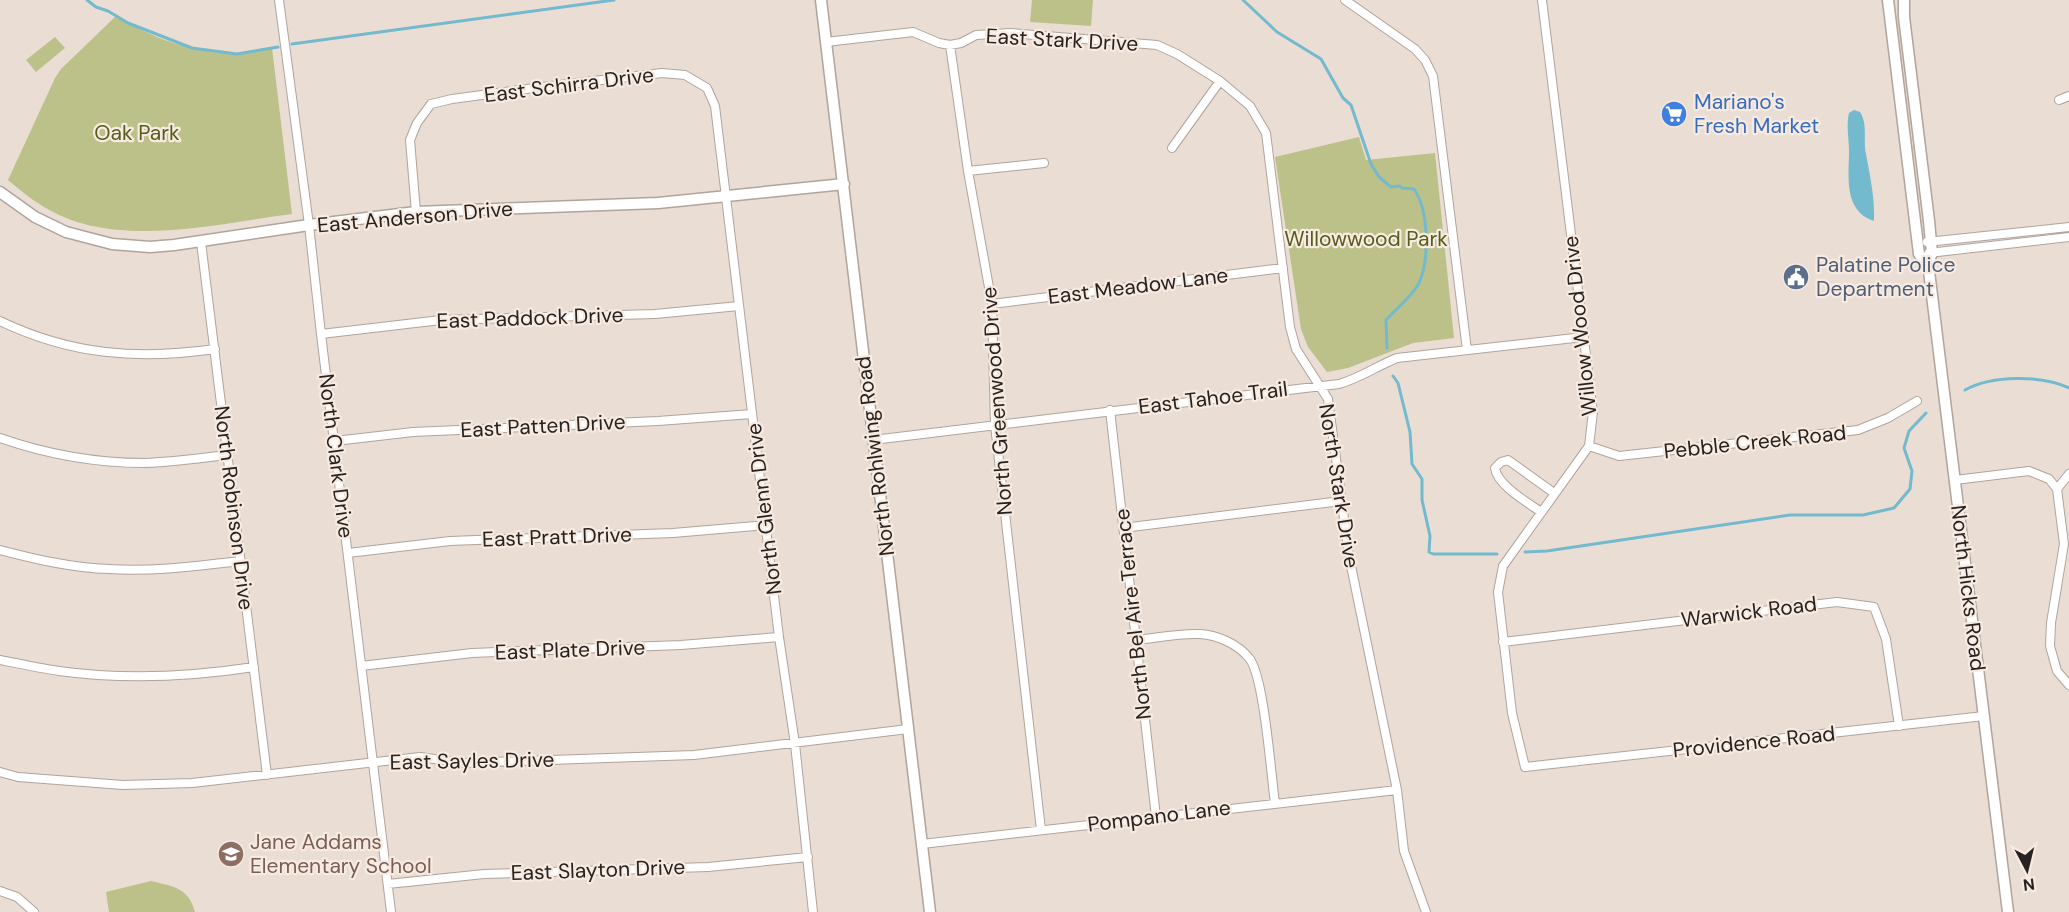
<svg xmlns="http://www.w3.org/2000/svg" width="2069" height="912" font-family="'DM Sans',sans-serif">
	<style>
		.green { fill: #bbc189 }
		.water { fill: #73bace }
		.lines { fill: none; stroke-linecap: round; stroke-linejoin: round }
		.stream { stroke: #73bace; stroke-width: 3 }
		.street-casing { stroke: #b0a49b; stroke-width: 10 }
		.secondary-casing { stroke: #b0a49b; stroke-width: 13 }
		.street { stroke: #fff; stroke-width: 8 }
		.secondary { stroke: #fff; stroke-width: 10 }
		.labels { text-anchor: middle; stroke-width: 4.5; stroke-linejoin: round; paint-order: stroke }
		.street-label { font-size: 21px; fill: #27221f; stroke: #f7eae1 }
		.shop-label { font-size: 21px; fill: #366cbe; stroke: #f7eae1; text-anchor: start }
		.park-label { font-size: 21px; fill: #575c1c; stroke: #f7eae1 }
		.service-label { font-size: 21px; fill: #4e5e75; stroke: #f7eae1; text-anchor: start }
		.education-label { font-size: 21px; fill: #785e54; stroke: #f7eae1; text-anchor: start }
	</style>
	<rect width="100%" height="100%" fill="#eaddd4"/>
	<!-- green -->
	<path class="green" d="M 1032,0 L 1093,0 L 1091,26 L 1030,22 Z
		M 116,16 C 151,38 194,53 235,53 C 247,54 261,50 272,48 L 292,214 C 214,224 111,251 41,205 C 29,198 19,189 8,180 L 55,78 L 61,69 Z
		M 55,37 L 65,48 L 36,72 L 26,60 Z
		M 1359,137 L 1366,160 L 1435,153 L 1454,338 L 1413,343 L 1348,368 L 1327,372 L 1308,347 L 1301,329 L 1275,157 Z
		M 151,881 C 174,887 188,887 195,912 L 109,912 L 106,892 Z"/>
	<!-- water -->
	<path class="water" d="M 1854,110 L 1860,112 C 1868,124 1863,140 1866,154 C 1870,176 1875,198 1874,221 C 1843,211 1849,176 1849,151 C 1849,138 1846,126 1849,113 Z"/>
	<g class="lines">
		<!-- stream -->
		<path class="stream" d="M 87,0 L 96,7 L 108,11 L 128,23 L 192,48 L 237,54 L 278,47
			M 1243,0 L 1277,32 L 1321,59 L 1343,98 L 1351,105 L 1371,164 L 1379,177 L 1391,187 L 1400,186 L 1402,188 L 1414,189 C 1429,210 1430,262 1418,285 C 1410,298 1396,309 1386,320 L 1387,348
			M 292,44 L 614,0
			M 1393,376 L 1398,383 L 1410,432 L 1412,464 L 1422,479 L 1422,500 L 1430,536 L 1429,552 L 1433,554 L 1497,554
			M 1965,390 C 1992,375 2042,375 2069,388
			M 1525,552 L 1547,551 L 1790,515 L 1863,515 L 1894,508 L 1910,489 L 1912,471 L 1904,448 L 1909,431 L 1926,413"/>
		<defs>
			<path id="street" d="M 279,0 L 309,225 L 321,334 L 391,912
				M 1345,0 L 1415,49 L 1425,60 L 1433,76 L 1467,350
				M 1542,0 L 1593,412 L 1589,446 L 1503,566 L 1498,592 L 1512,713 L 1525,767 L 1984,716
				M 826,42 L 913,32 L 939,43 L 950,45 L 961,43 L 976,35 L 1011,33 L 1157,45 L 1177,54 L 1220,81 L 1250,106 L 1266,133 L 1290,327 L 1296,349 L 1328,399 L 1349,556 L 1397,790 L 1404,851 L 1426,912
				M 950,45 L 968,171 L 992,304 L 995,425 L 1041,830
				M 2059,100 L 2069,96
				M 1172,148 L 1220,81
				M 968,171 L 1044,163
				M 416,212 L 410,140 L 417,123 L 431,104 L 452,99 L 534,88 L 662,73 L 685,75 L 707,88 L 715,106 L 779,637 L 795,744 L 813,912
				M 201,242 L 267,775
				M 1927,242 L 2069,227
				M 1929,253 L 2069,237
				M 992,304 L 1283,268
				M 0,321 C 71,355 138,360 215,349
				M 321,334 L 441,320 L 655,314 L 739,306
				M 1110,410 L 1156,817
				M 0,438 C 46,454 96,463 145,463 C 172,462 200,458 227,455
				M 873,440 L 1339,384 C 1360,378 1377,366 1397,358 L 1583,337
				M 335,441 L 413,432 L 658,421 L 752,414
				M 1589,446 L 1619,456 L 1858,430 L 1888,418 L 1917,401
				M 1955,480 L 2029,471 L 2049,479 L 2057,489 L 2064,544 L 2051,623 L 2050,646 L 2057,671 L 2069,685
				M 2057,489 L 2069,474
				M 1541,512 C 1527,502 1497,485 1495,468 L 1501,462 L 1508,460 L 1554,493
				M 1123,528 L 1341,501
				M 0,550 C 35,559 72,568 109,569 C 153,572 197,566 241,561
				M 348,553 L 450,541 L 673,533 L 766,525
				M 1135,640 C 1156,638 1179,633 1200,634 C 1217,635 1238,644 1249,658 C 1264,675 1271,775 1275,803
				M 1503,642 L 1837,602 L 1874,607 L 1886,639 L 1899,726
				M 0,660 C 20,664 39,668 59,671 C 124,680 189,677 254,667
				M 361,666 L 472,653 L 681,645 L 779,637
				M 0,772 L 18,777 L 123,785 L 192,783 L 420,757 L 463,763 L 694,755 L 908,729
				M 922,844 L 1397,790
				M 388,884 L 484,874 L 708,867 L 808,857
				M 0,891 L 17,897 L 34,912"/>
			<path id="secondary" d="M 821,0 L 930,912
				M 1888,0 L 1919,254 L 1928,263
				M 1904,0 L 1904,17 L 1929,221 L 1932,253 L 1928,263 L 2008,912
				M 0,192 L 35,217 L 66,232 L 112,244 L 150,247 L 174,245 L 309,225 L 416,212 L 658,203 L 844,184"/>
		</defs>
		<!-- street casing -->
		<use href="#street" class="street-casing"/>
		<!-- secondary casing -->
		<use href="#secondary" class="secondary-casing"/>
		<!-- street -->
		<use href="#street" class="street"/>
		<!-- secondary -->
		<use href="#secondary" class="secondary"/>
	</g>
	<!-- icons -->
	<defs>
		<symbol id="supermarket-disc" viewBox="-11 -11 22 22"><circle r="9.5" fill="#3f7fe0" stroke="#f7eae1"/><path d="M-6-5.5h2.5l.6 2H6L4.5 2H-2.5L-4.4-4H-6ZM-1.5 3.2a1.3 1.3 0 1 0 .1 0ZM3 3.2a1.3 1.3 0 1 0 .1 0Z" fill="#fff"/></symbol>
		<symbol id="civic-disc" viewBox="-11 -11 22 22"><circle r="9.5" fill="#5c6f8a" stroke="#f7eae1"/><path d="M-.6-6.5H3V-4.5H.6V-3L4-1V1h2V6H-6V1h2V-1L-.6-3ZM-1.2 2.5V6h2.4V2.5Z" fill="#fff"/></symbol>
		<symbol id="school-disc" viewBox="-11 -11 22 22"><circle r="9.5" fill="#8d6e63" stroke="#f7eae1"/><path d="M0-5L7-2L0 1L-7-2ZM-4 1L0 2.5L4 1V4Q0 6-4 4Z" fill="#fff"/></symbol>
	</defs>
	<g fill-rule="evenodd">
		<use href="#supermarket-disc" x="1659" y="99" width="30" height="30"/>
		<use href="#civic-disc" x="1781" y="262" width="30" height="30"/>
		<use href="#school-disc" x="216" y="839" width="30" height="30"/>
	</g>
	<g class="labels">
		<!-- street labels -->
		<g class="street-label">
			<text transform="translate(1062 40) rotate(3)" y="7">East Stark Drive</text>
			<text transform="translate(569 85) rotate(-7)" y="7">East Schirra Drive</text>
			<text transform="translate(415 217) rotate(-5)" y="7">East Anderson Drive</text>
			<text transform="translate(1138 286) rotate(-7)" y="7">East Meadow Lane</text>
			<text transform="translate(530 318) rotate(-2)" y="7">East Paddock Drive</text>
			<text transform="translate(1580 326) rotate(-96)" y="7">Willow Wood Drive</text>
			<text transform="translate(1213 398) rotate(-7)" y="7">East Tahoe Trail</text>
			<text transform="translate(997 401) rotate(-94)" y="7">North Greenwood Drive</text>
			<text transform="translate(543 426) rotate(-3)" y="7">East Patten Drive</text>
			<text transform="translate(1755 442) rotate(-6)" y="7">Pebble Creek Road</text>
			<text transform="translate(336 456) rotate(83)" y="7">North Clark Drive</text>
			<text transform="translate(875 456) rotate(-97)" y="7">North Rohlwing Road</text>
			<text transform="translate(1339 486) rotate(81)" y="7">North Stark Drive</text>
			<text transform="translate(234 508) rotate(83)" y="7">North Robinson Drive</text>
			<text transform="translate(764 509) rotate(-97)" y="7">North Glenn Drive</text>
			<text transform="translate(557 537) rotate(-2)" y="7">East Pratt Drive</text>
			<text transform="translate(1968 588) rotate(83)" y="7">North Hicks Road</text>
			<text transform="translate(1749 612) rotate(-7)" y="7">Warwick Road</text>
			<text transform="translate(1133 614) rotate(-96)" y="7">North Bel Aire Terrace</text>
			<text transform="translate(570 650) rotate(-2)" y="7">East Plate Drive</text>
			<text transform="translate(1754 742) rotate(-6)" y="7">Providence Road</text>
			<text transform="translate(472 761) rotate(-1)" y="7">East Sayles Drive</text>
			<text transform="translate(1159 816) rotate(-7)" y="7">Pompano Lane</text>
			<text transform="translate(598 870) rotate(-2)" y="7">East Slayton Drive</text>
		</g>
		<!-- shop labels -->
		<g class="shop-label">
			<text x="1694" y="109">Mariano's<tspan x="1694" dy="24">Fresh Market</tspan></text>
		</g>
		<!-- park labels -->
		<g class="park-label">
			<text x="137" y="140">Oak Park</text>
			<text x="1366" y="246">Willowwood Park</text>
		</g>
		<!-- service labels -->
		<g class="service-label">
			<text x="1816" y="272">Palatine Police<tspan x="1816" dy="24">Department</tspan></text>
		</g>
		<!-- education labels -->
		<g class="education-label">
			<text x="250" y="849">Jane Addams<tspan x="250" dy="24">Elementary School</tspan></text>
		</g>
	</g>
	<!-- north arrow -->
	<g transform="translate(2027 870) rotate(173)" stroke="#f7eae1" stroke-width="4.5" paint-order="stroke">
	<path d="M0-4.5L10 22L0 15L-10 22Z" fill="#27221f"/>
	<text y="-9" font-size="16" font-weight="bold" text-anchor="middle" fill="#27221f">N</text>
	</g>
</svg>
